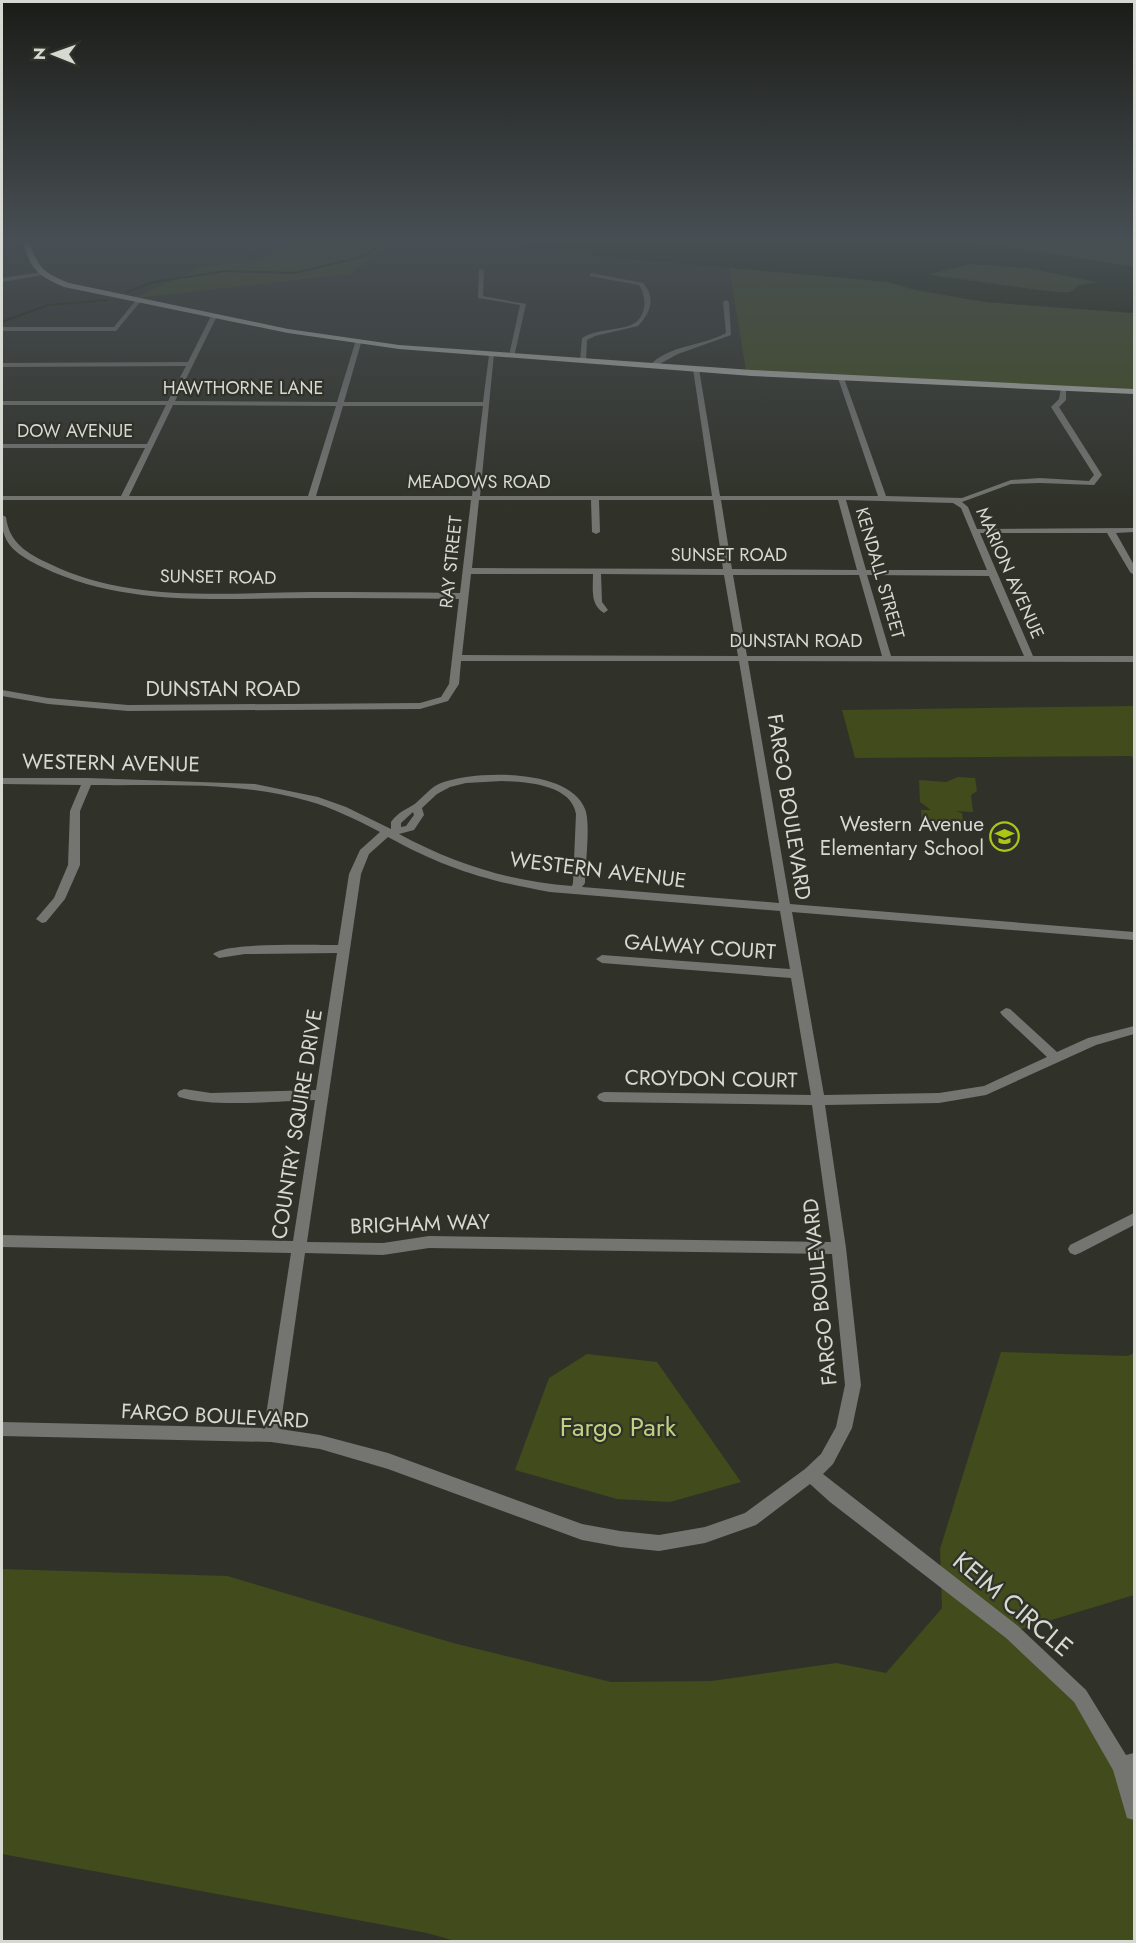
<svg xmlns="http://www.w3.org/2000/svg" width="1136" height="1943" font-family="Jost,sans-serif">
	<style>
		.green { fill: #414b1c }
		.water { fill: #1a2004; fill-rule: evenodd }
		.lines { fill: none; stroke-linecap: round; stroke-linejoin: round }
		.stream { stroke: #1a2004; stroke-width: 2 }
		.minor { fill: #747571; fill-rule: evenodd }
		.major { fill: #b7b9b0; fill-rule: evenodd }
		.labels { text-anchor: middle; stroke-width: 4.5; stroke-linejoin: round; paint-order: stroke }
		.far-street-label { font-size: 18px; fill: #d6d8d2; stroke: #303229 }
		.street-label { font-size: 21px; fill: #d6d8d2; stroke: #303229 }
		.poi-label { font-size: 21px; fill: #d6d8d2; stroke: #303229; text-anchor: end }
		.near-park-label { font-size: 26px; fill: #bfd280; stroke: #303229 }
		.near-street-label { font-size: 26px; fill: #d6d8d2; stroke: #303229 }
	</style>
	<rect width="100%" height="100%" fill="#303229"/>
	<!-- green -->
	<path class="green" d="M 302,239 L 396,239 L 350,274 L 135,298 L 204,266 L 253,262 Z
		M 959,239 L 1134,239 L 1134,267 Z
		M 972,264 L 1028,268 L 1097,282 L 1079,285 L 1069,292 L 1050,292 L 962,278 L 937,277 L 929,273 Z
		M 729,267 L 888,282 L 915,290 L 986,302 L 1134,313 L 1134,389 L 746,371 Z
		M 1134,706 L 1134,762 L 1132,756 L 855,758 L 842,710 Z
		M 958,777 L 975,778 L 977,791 L 971,795 L 973,812 L 955,811 L 962,813 L 964,827 L 922,824 L 921,810 L 931,810 L 920,802 L 919,780 L 946,782 Z
		M 1001,1352 L 1128,1356 L 1134,1353 L 1134,1595 L 1012,1632 L 1080,1696 L 1122,1766 L 1134,1811 L 1134,1941 L 455,1941 L 427,1933 L 2,1854 L 2,1569 L 227,1576 L 453,1643 L 611,1682 L 712,1681 L 836,1663 L 886,1673 L 942,1608 L 940,1549 Z
		M 587,1354 L 657,1362 L 741,1482 L 670,1502 L 617,1499 L 515,1470 L 549,1378 Z"/>
	<!-- water -->
	<path class="water" d="M 471,239 L 959,239 L 1134,267 L 1134,313 L 986,302 L 915,290 L 888,282 L 606,257 ZM 972,264 L 1028,268 L 1096,282 C 1091,284 1082,284 1078,286 C 1072,290 1077,290 1070,292 C 1061,294 939,278 930,274 Z"/>
	<g class="lines">
		<!-- stream -->
		<path class="stream" d="M 127,292 L 154,282 L 225,271 L 294,273 L 358,258 L 370,253 L 389,239
			M 2,322 L 48,305 L 108,300"/>
		<!-- minor -->
		<path class="minor" d="M 479,269 L 484,270 L 483,296 L 526,304 L 514,357 L 509,356 L 520,305 L 478,298 Z
			M 42,272 L 44,275 L 2,282 L 2,278 Z
			M 591,273 L 643,283 C 656,298 651,312 638,326 L 595,336 L 587,340 L 586,361 L 583,363 L 580,361 L 582,338 C 599,328 619,331 633,324 C 647,317 647,296 639,285 L 589,276 Z
			M 136,300 L 141,301 L 116,331 L 2,331 L 2,327 L 114,327 Z
			M 726,300 L 729,302 L 731,335 L 678,354 L 654,367 L 650,367 L 649,366 C 670,344 701,347 726,333 L 723,302 Z
			M 214,314 L 217,316 L 175,401 L 337,402 L 355,343 L 358,341 L 361,343 L 344,402 L 483,402 L 489,355 L 494,354 L 480,496 L 712,496 L 693,369 L 696,367 L 699,369 L 720,496 L 878,496 L 838,378 L 841,376 L 844,378 L 886,496 L 962,498 L 1011,480 L 1040,478 L 1089,481 L 1094,475 L 1051,407 L 1059,399 L 1061,388 L 1066,389 L 1066,400 L 1059,407 L 1102,475 L 1094,485 L 1040,483 L 1011,484 L 962,502 L 968,507 L 977,529 L 1134,528 L 1134,532 L 1116,533 L 1134,565 L 1134,575 L 1130,572 L 1107,533 L 980,533 L 1033,656 L 1134,656 L 1134,662 L 748,661 L 790,904 L 1134,932 L 1134,940 L 792,912 L 824,1095 L 939,1093 L 984,1086 L 1047,1057 L 1002,1015 L 1000,1012 L 1006,1008 L 1010,1009 L 1057,1052 L 1088,1038 L 1134,1026 L 1134,1034 L 1096,1045 L 986,1095 L 939,1103 L 825,1105 L 846,1248 L 861,1385 L 852,1428 L 833,1464 L 823,1474 L 1018,1626 L 1086,1690 L 1126,1755 L 1134,1753 L 1134,1820 L 1127,1818 L 1113,1770 L 1074,1702 L 1006,1638 L 830,1502 L 810,1484 L 756,1525 L 705,1543 L 659,1551 L 620,1547 L 582,1540 L 388,1469 L 320,1449 L 271,1442 L 2,1436 L 2,1422 L 264,1428 L 291,1253 L 2,1247 L 2,1235 L 293,1241 L 315,1100 C 276,1101 215,1108 179,1097 L 177,1094 L 179,1091 L 184,1089 L 211,1093 L 316,1090 L 337,953 L 245,954 L 219,958 L 213,954 C 225,942 317,945 338,945 L 349,874 L 360,850 L 380,832 C 357,820 333,808 308,801 C 239,781 163,786 91,785 L 80,811 L 80,865 L 65,899 L 46,922 L 42,923 L 36,919 L 54,898 L 68,865 L 70,811 L 81,785 L 2,784 L 2,778 L 88,778 L 255,784 L 318,797 L 346,807 L 391,829 L 391,822 C 399,811 406,810 416,803 C 424,796 431,787 441,783 C 475,770 570,768 585,809 C 591,824 585,866 585,883 L 582,887 L 779,903 L 739,661 L 461,661 L 459,684 L 448,701 L 420,709 L 128,711 L 48,704 L 2,696 L 2,690 L 48,698 L 128,705 L 420,703 L 441,697 L 449,684 L 459,599 C 411,598 362,598 313,598 C 222,598 127,608 42,567 C 18,555 0,545 2,515 L 6,517 C 9,543 28,554 50,564 C 130,603 223,593 310,592 C 360,592 410,592 460,593 L 471,500 L 2,500 L 2,496 L 121,496 L 145,448 L 2,448 L 2,444 L 147,444 L 166,405 L 2,405 L 2,401 L 168,401 L 186,366 L 2,367 L 2,363 L 188,362 L 211,316 ZM 173,405 L 336,406 L 308,496 L 129,496 ZM 343,406 L 483,406 L 472,496 L 316,496 ZM 479,500 L 591,500 L 592,532 L 596,534 L 600,532 L 599,500 L 713,500 L 723,569 L 472,568 ZM 721,500 L 838,500 L 857,570 L 732,569 ZM 846,500 L 953,503 L 961,508 L 987,570 L 866,570 ZM 471,574 L 593,574 C 593,589 590,605 604,613 L 608,610 L 602,602 L 601,574 L 724,575 L 738,656 L 462,655 ZM 733,575 L 859,575 L 882,656 L 747,656 ZM 867,575 L 989,576 L 1024,656 L 891,656 ZM 502,781 C 526,782 571,784 576,814 L 573,883 L 572,886 C 508,881 455,864 399,834 L 414,830 L 424,815 L 422,808 L 437,794 L 450,787 L 466,783 ZM 413,812 L 414,815 L 406,826 L 401,827 L 401,823 ZM 388,837 C 444,868 487,881 550,892 L 780,911 L 790,969 L 602,955 L 596,959 L 602,963 L 791,978 L 811,1095 L 604,1092 L 599,1094 L 597,1097 L 599,1100 L 604,1102 L 812,1105 L 831,1242 L 429,1236 L 383,1243 L 307,1242 L 361,874 L 369,854 ZM 429,1248 L 832,1254 L 845,1385 L 836,1427 L 821,1454 L 805,1469 L 745,1513 L 705,1527 L 659,1535 L 620,1531 L 582,1524 L 388,1453 L 320,1435 L 280,1429 L 305,1253 L 383,1255 Z
			M 1134,1213 L 1134,1225 L 1080,1253 L 1075,1255 L 1070,1253 L 1068,1249 L 1070,1245 Z"/>
		<!-- major -->
		<path class="major" d="M 21,239 L 28,239 C 39,267 40,271 69,283 L 288,329 L 399,345 L 752,370 L 1134,389 L 1134,394 L 752,376 L 399,349 L 288,333 L 64,287 C 34,274 32,269 21,239 Z"/>
	</g>
	<!-- sky -->
	<linearGradient id="sky" x2="0" y2="1"><stop stop-color="#1a1c17"/><stop offset="0.47" stop-color="#484f54"/><stop offset="1" stop-color="#484f54" stop-opacity="0"/></linearGradient>
	<rect width="1136" height="511" fill="url(#sky)"/>
	<!-- icons -->
	<defs>
		<symbol id="school-ring" viewBox="-11 -11 22 22"><circle r="9.5" fill="#303229" stroke="#abc614" stroke-width="1.5"/><path d="M0-5L7-2L0 1L-7-2ZM-4 1L0 2.5L4 1V4Q0 6-4 4Z" fill="#abc614"/></symbol>
	</defs>
	<g fill-rule="evenodd">
		<use href="#school-ring" x="988" y="820" width="33" height="33"/>
	</g>
	<g class="labels">
		<!-- far-street labels -->
		<g class="far-street-label">
			<text x="243" y="394">HAWTHORNE LANE</text>
			<text x="75" y="437">DOW AVENUE</text>
			<text x="479" y="488">MEADOWS ROAD</text>
			<text x="729" y="561">SUNSET ROAD</text>
			<text transform="translate(451 562) rotate(-84)" y="6">RAY STREET</text>
			<text transform="translate(880 573) rotate(74)" y="6">KENDALL STREET</text>
			<text transform="translate(1010 573) rotate(66)" y="6">MARION AVENUE</text>
			<text transform="translate(218 577) rotate(1)" y="6">SUNSET ROAD</text>
			<text x="796" y="647">DUNSTAN ROAD</text>
		</g>
		<!-- street labels -->
		<g class="street-label">
			<text x="223" y="696">DUNSTAN ROAD</text>
			<text transform="translate(111 763) rotate(1)" y="7">WESTERN AVENUE</text>
			<text transform="translate(789 807) rotate(81)" y="7">FARGO BOULEVARD</text>
			<text transform="translate(598 870) rotate(7)" y="7">WESTERN AVENUE</text>
			<text transform="translate(700 947) rotate(4)" y="7">GALWAY COURT</text>
			<text transform="translate(711 1079) rotate(1)" y="7">CROYDON COURT</text>
			<text transform="translate(297 1124) rotate(-81)" y="7">COUNTRY SQUIRE DRIVE</text>
			<text transform="translate(420 1224) rotate(-2)" y="7">BRIGHAM WAY</text>
			<text transform="translate(820 1292) rotate(-96)" y="7">FARGO BOULEVARD</text>
			<text transform="translate(215 1416) rotate(3)" y="7">FARGO BOULEVARD</text>
		</g>
		<!-- poi labels -->
		<g class="poi-label">
			<text x="984" y="831">Western Avenue<tspan x="984" dy="24">Elementary School</tspan></text>
		</g>
		<!-- near-park labels -->
		<g class="near-park-label">
			<text x="618" y="1436">Fargo Park</text>
		</g>
		<!-- near-street labels -->
		<g class="near-street-label">
			<text transform="translate(1013 1604) rotate(40)" y="9">KEIM CIRCLE</text>
		</g>
	</g>
	<!-- border -->
	<rect width="1136" height="1943" fill="none" stroke="#d6d8d2" stroke-width="6"/>
	<!-- north arrow -->
	<g transform="translate(54 54) rotate(271)" stroke="#303229" stroke-width="4.5" paint-order="stroke">
	<path d="M0-4.5L10 22L0 15L-10 22Z" fill="#d6d8d2"/>
	<text y="-9" font-size="16" font-weight="bold" text-anchor="middle" fill="#d6d8d2">N</text>
	</g>
</svg>
